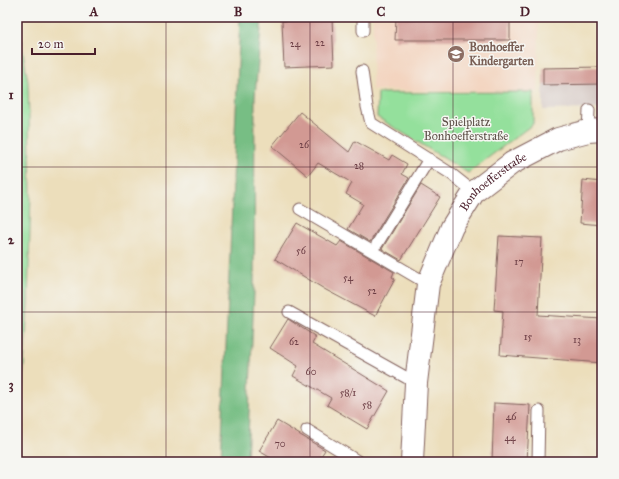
<svg xmlns="http://www.w3.org/2000/svg" width="619" height="479" font-family="'IM FELL Great Primer',serif">
	<style>
		.built { fill: #f3d4bf }
		.industrial { fill: #cfc0bb }
		.green { fill: #94e09c; stroke: #6f8064 }
		.forest { fill: #77be84; stroke: #606e58 }
		.building { fill: #d29993 }
		.lines { fill: none; stroke-linecap: round; stroke-linejoin: round }
		.lane-casing { stroke: #83625d; stroke-width: 13 }
		.street-casing { stroke: #83625d; stroke-width: 24 }
		.lane { stroke: #fff; stroke-width: 11 }
		.street { stroke: #fff; stroke-width: 22 }
		.grid { fill: none; stroke: #4a1f2b; stroke-width: 1; stroke-opacity: 0.55 }
		.labels { text-anchor: middle; stroke-width: 3; stroke-linejoin: round; paint-order: stroke }
		.number-label { font-size: 10px; fill: #6c3e45 }
		.education-label { font-size: 12px; font-weight: bold; fill: #785e54; stroke: #f6f6f2; text-anchor: start }
		.park-label { font-size: 12px; fill: #5c4f47; stroke: #f6f6f2 }
		.street-label { font-size: 12px; fill: #4a1f2b; stroke: #f6f6f2 }
		.neatline { fill: none; stroke: #4a1f2b; stroke-width: 1.5 }
		.grid-label { font-size: 13px; text-anchor: middle; font-weight: bold; fill: #4a1f2b }
	</style>
	<rect width="100%" height="100%" fill="#f6f6f2"/>
	<filter id="ink" filterUnits="userSpaceOnUse"><feTurbulence type="fractalNoise" baseFrequency=".025" numOctaves="2"/><feDisplacementMap in="SourceGraphic" scale="8" xChannelSelector="R" yChannelSelector="G"/><feConvolveMatrix kernelMatrix="1 2 1 2 8 2 1 2 1" color-interpolation-filters="sRGB"/></filter>
	<filter id="wash" filterUnits="userSpaceOnUse"><feTurbulence type="fractalNoise" baseFrequency=".012" numOctaves="4" result="noise"/><feDisplacementMap in="SourceGraphic" scale="16" xChannelSelector="R" yChannelSelector="G"/><feGaussianBlur stdDeviation="0.9" result="paint"/><feColorMatrix in="noise" values="0 0 0 0 0 0 0 0 0 0 0 0 0 0 0 0 0 1.4 0 .05"/><feComposite in="paint" operator="in"/></filter>
	<g filter="url(#wash)">
		<rect width="100%" height="100%" fill="#ecdebb"/>
		<!-- built -->
		<path class="built" d="M 373,17 L 539,17 L 538,92 L 372,90 Z"/>
		<!-- industrial -->
		<path class="industrial" d="M 602,67 L 602,109 L 543,110 L 543,68 Z"/>
		<!-- green -->
		<path class="green" d="M 17,17 L 28,82 L 31,192 L 28,303 L 18,462 L 17,462 Z
			M 533,92 L 533,124 L 468,173 L 377,117 L 378,93 Z"/>
		<!-- forest -->
		<path class="forest" d="M 240,17 L 262,17 L 255,96 L 254,293 L 247,462 L 221,462 Z"/>
		<g id="blocks">
			<!-- building -->
			<path class="building" d="M 396,17 L 510,17 L 510,40 L 395,40 Z
				M 332,18 L 334,65 L 284,67 L 282,21 Z
				M 602,67 L 602,84 L 543,85 L 543,68 Z
				M 300,112 L 349,152 L 355,141 L 389,160 L 392,155 L 407,164 L 402,174 L 409,178 L 370,242 L 348,229 L 363,204 L 346,194 L 352,183 L 318,163 L 308,176 L 272,146 Z
				M 583,180 L 602,182 L 602,225 L 580,223 Z
				M 421,185 L 440,197 L 401,260 L 382,249 Z
				M 297,223 L 337,246 L 341,241 L 394,272 L 392,277 L 395,279 L 375,316 L 326,290 L 275,259 Z
				M 499,236 L 542,238 L 538,315 L 602,319 L 602,363 L 500,355 L 503,311 L 494,310 Z
				M 288,319 L 316,337 L 312,344 L 389,391 L 367,429 L 327,405 L 331,398 L 293,376 L 298,366 L 270,348 Z
				M 494,403 L 530,405 L 527,462 L 492,462 Z
				M 277,421 L 325,450 L 317,462 L 278,462 L 259,451 Z"/>
		</g>
	</g>
	<g filter="url(#ink)">
		<use href="#blocks" fill-opacity="0" stroke="#83625d" stroke-width="1"/>
		<g class="lines">
			<defs>
				<path id="lane" d="M 363,31 L 363,17
					M 362,71 L 367,107 L 371,123 L 450,173 L 474,192
					M 588,131 L 589,110
					M 300,209 L 428,284
					M 377,244 L 429,159
					M 289,312 L 416,383
					M 307,430 L 359,462
					M 538,462 L 539,411"/>
				<g id="street">
					<path id="s1" d="M 412,462 L 416,383 L 428,284 L 452,227 L 474,192 L 512,163 L 558,139 L 588,131 L 602,130"/>
				</g>
			</defs>
			<!-- lane casing -->
			<use href="#lane" class="lane-casing"/>
			<!-- street casing -->
			<use href="#street" class="street-casing"/>
			<!-- lane -->
			<use href="#lane" class="lane"/>
			<!-- street -->
			<use href="#street" class="street"/>
		</g>
	</g>
	<!-- grid -->
	<path class="grid" d="M 166,17 L 166,462M 310,17 L 310,462M 453,17 L 453,462M 17,167 L 602,167M 17,312 L 602,312"/>
	<!-- icons -->
	<defs>
		<symbol id="school-disc" viewBox="-11 -11 22 22"><circle r="9.5" fill="#8d6e63" stroke="#f6f6f2"/><path d="M0-5L7-2L0 1L-7-2ZM-4 1L0 2.5L4 1V4Q0 6-4 4Z" fill="#fff"/></symbol>
	</defs>
	<g fill-rule="evenodd">
		<use href="#school-disc" x="446" y="44" width="20" height="20"/>
	</g>
	<g class="labels">
		<!-- number labels -->
		<g class="number-label">
			<text x="320" y="46">22</text>
			<text x="295" y="47">24</text>
			<text x="304" y="148">26</text>
			<text x="359" y="169">28</text>
			<text x="301" y="254">56</text>
			<text x="519" y="265">17</text>
			<text x="348" y="281">54</text>
			<text x="372" y="294">52</text>
			<text x="528" y="340">15</text>
			<text x="577" y="343">13</text>
			<text x="294" y="345">62</text>
			<text x="311" y="375">60</text>
			<text x="348" y="396">58/1</text>
			<text x="367" y="408">58</text>
			<text x="511" y="420">46</text>
			<text x="510" y="441">44</text>
			<text x="280" y="447">70</text>
		</g>
		<!-- education labels -->
		<g class="education-label">
			<text x="469" y="51">Bonhoeffer<tspan x="469" dy="14">Kindergarten</tspan></text>
		</g>
		<!-- park labels -->
		<g class="park-label">
			<text x="466" y="126">Spielplatz<tspan x="466" dy="14">Bonhoefferstraße</tspan></text>
		</g>
		<!-- street labels -->
		<g class="street-label">
			<text dy="4" stroke="none"><textPath href="#s1" startOffset="303">Bonhoefferstraße</textPath></text>
		</g>
	</g>
	<!-- margin -->
	<rect width="619" height="479" fill="none" stroke="#f6f6f2" stroke-width="44"/>
	<!-- scale -->
	<path d="M32 48v6h63v-6" fill="none" stroke="#4a1f2b" stroke-width="2"/>
	<text x="38" y="48" font-size="12" fill="#4a1f2b" stroke="#f6f6f2" stroke-width="3" paint-order="stroke">20 m</text>
	<rect x="22" y="22" width="575" height="435" class="neatline"/>
	<g class="grid-label">
		<text x="94" y="16">A</text>
		<text x="238" y="16">B</text>
		<text x="381" y="16">C</text>
		<text x="525" y="16">D</text>
		<text x="11" y="99">1</text>
		<text x="11" y="244">2</text>
		<text x="11" y="389">3</text>
	</g>
</svg>
